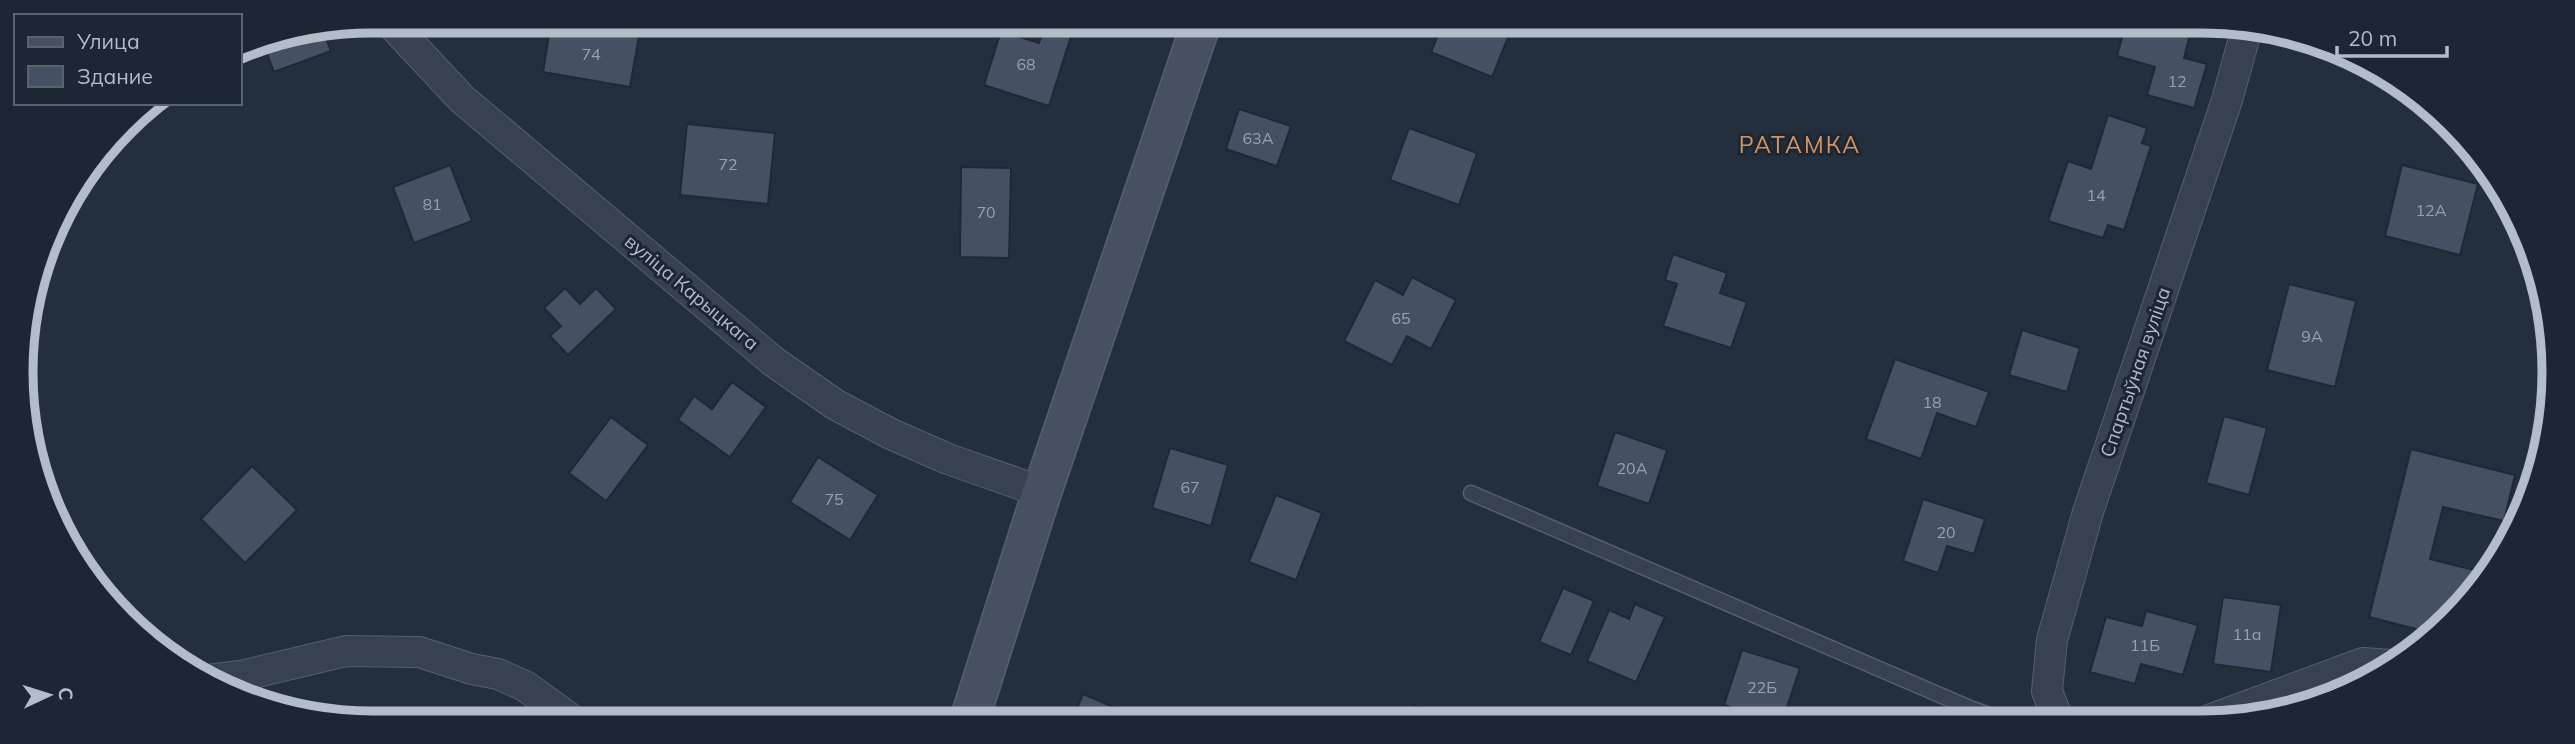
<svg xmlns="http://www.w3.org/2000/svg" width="2575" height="744" font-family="Mulish,sans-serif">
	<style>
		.building { fill: #455162; stroke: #1f2835; stroke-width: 2 }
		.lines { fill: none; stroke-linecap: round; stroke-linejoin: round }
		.lane-casing { stroke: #565f6c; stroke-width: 17 }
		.street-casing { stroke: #565f6c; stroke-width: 32 }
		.secondary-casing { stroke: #565f6c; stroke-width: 41 }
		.lane { stroke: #38414e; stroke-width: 14 }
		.street { stroke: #38414e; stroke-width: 30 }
		.secondary { stroke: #465061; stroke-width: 38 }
		.labels { text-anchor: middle; stroke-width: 6; stroke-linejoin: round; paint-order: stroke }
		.number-label { font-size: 16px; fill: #98a1af }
		.street-label { font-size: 19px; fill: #b4bcc9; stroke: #1d2633 }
		.quarter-label { font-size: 23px; letter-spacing: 2px; fill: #d59563; stroke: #1d2633 }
		.rim { fill: none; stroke: #b4bcc9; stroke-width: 9 }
	</style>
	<rect width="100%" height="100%" fill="#242f3e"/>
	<!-- building -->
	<path class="building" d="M 551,22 L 639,36 L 630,87 L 543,72 Z
		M 1442,25 L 1513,25 L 1492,77 L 1431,52 Z
		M 2125,27 L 2192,27 L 2184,58 L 2207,64 L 2194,108 L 2147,95 L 2155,67 L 2117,56 Z
		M 1044,28 L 1071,36 L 1049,106 L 984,85 L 1001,31 L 1039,43 Z
		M 323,31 L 331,51 L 274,72 L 263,43 Z
		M 1239,109 L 1291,126 L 1277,166 L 1226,149 Z
		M 2108,115 L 2147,128 L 2142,143 L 2151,146 L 2124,230 L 2108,225 L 2103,238 L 2048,221 L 2068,161 L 2091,169 Z
		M 687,124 L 775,133 L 768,204 L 680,195 Z
		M 1409,128 L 1477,153 L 1459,205 L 1390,180 Z
		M 450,165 L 472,221 L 414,243 L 393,187 Z
		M 2402,165 L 2478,184 L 2460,255 L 2385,236 Z
		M 961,167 L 1011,168 L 1009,258 L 960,257 Z
		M 1673,254 L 1727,273 L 1720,293 L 1747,302 L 1731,348 L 1663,326 L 1677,284 L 1665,280 Z
		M 1412,277 L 1456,300 L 1431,349 L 1407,336 L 1392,365 L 1344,341 L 1375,280 L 1403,295 Z
		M 2289,284 L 2356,301 L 2335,387 L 2267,370 Z
		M 565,288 L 580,304 L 596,288 L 616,309 L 568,355 L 550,336 L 561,326 L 544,308 Z
		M 2022,330 L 2080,348 L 2067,392 L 2009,375 Z
		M 1895,359 L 1989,392 L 1976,427 L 1937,413 L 1921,459 L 1866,439 Z
		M 732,382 L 766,407 L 730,457 L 678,420 L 694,396 L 712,409 Z
		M 2224,416 L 2267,428 L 2249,495 L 2206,483 Z
		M 611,417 L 648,445 L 606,501 L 569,473 Z
		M 1615,432 L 1667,450 L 1649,504 L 1597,486 Z
		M 1170,448 L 1228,465 L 1211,526 L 1152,508 Z
		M 2411,449 L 2515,475 L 2504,521 L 2443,507 L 2430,559 L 2486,573 L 2436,634 L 2369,617 Z
		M 818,457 L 878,495 L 850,540 L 790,502 Z
		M 252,466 L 297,510 L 245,563 L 201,519 Z
		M 1276,495 L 1322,513 L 1296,580 L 1249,562 Z
		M 1923,499 L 1985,519 L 1974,554 L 1947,546 L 1938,573 L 1903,561 Z
		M 1563,588 L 1594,601 L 1571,655 L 1539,642 Z
		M 2223,597 L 2281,605 L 2271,672 L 2213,664 Z
		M 1635,604 L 1665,617 L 1636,682 L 1587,661 L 1609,610 L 1629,619 Z
		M 2146,611 L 2198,625 L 2183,675 L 2141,664 L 2135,684 L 2090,672 L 2106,617 L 2142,626 Z
		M 1742,650 L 1800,668 L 1783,719 L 1767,719 L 1724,705 Z
		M 1083,694 L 1139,718 L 1073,718 Z
		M 1413,705 L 1450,719 L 1409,718 Z
		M 467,710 L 468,717 L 435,717 L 435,712 Z"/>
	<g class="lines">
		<defs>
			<path id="lane" d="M 1471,493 L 1970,708 L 2003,720"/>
			<path id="street" d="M 389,21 L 462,99 L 774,362 L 836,405 L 891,434 L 948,459 L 1042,492
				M 208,680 L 241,676 L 346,651 L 419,652 L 472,669 L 498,674 L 525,686 L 568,717
				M 2058,720 L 2047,691 L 2052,640 L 2088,512 L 2227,100 L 2247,28
				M 2209,720 L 2363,663 L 2391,665"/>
			<path id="secondary" d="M 970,718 L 1042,492 L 1201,24"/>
		</defs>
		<!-- lane casing -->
		<use href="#lane" class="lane-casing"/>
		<!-- street casing -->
		<use href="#street" class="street-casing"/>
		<!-- secondary casing -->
		<use href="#secondary" class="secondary-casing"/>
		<!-- lane -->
		<use href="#lane" class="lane"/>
		<!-- street -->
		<use href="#street" class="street"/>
		<!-- secondary -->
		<use href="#secondary" class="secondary"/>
	</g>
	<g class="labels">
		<!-- number labels -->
		<g class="number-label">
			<text x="591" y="60">74</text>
			<text x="1026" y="70">68</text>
			<text x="2177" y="87">12</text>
			<text x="1258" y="144">63А</text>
			<text x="728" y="170">72</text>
			<text x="2096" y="201">14</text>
			<text x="432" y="210">81</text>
			<text x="2431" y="216">12А</text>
			<text x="986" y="218">70</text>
			<text x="1401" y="324">65</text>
			<text x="2312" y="342">9А</text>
			<text x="1932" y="408">18</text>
			<text x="1632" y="474">20А</text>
			<text x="1190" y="493">67</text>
			<text x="834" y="505">75</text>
			<text x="1946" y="538">20</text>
			<text x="2247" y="640">11а</text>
			<text x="2145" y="651">11Б</text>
			<text x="1762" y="693">22Б</text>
		</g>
		<!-- street labels -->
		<g class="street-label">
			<text transform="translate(692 292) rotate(40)" y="7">вуліца Карыцкага</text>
			<text transform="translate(2135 372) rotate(-71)" y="7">Спартыўная вуліца</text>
		</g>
		<!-- quarter labels -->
		<g class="quarter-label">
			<text x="1800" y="153">РАТАМКА</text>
		</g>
	</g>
	<!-- crop -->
	<path d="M0 0H2575V744H0ZM372 33H2203A339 339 0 0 1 2542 372V372A339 339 0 0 1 2203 711H372A339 339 0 0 1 33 372V372A339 339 0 0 1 372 33Z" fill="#1d2633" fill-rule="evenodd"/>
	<path class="rim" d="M372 33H2203A339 339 0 0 1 2542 372V372A339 339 0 0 1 2203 711H372A339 339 0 0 1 33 372V372A339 339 0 0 1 372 33Z"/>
	<!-- legend -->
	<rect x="14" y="14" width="228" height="91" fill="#1d2633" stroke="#59626f" stroke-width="2"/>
	<rect x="28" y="37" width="35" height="10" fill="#465061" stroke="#59626f" stroke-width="2"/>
	<text x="77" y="49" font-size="21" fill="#b4bcc9">Улица</text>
	<rect x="28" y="66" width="35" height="21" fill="#455162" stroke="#59626f" stroke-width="2"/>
	<text x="77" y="84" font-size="21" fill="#b4bcc9">Здание</text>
	<!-- north arrow -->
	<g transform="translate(49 695) rotate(86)" stroke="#1d2633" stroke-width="5" paint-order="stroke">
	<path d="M0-5L12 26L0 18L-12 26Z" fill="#b4bcc9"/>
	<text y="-10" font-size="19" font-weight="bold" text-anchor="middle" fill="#b4bcc9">С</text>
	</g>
	<!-- scale -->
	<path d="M2337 46v10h110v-10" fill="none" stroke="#b4bcc9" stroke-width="3.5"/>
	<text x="2348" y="46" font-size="21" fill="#b4bcc9" stroke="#1d2633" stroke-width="5" paint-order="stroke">20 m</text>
</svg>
